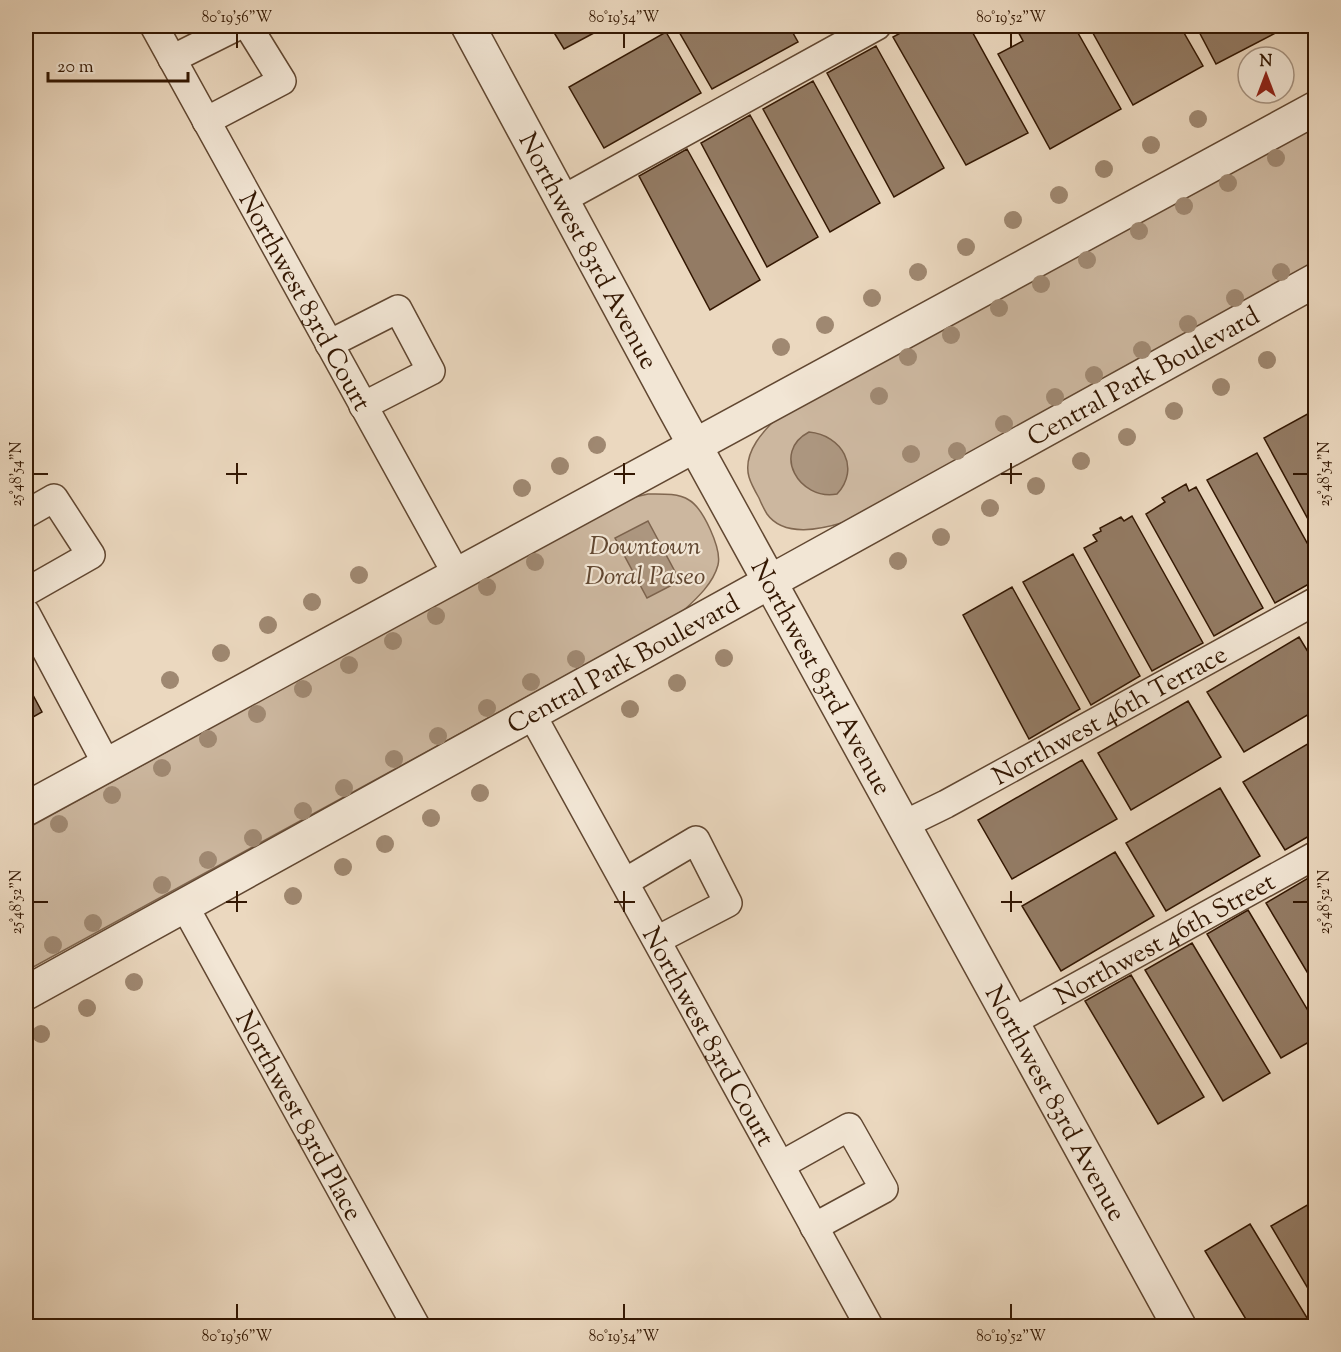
<svg xmlns="http://www.w3.org/2000/svg" width="1341" height="1352" font-family="'Sorts Mill Goudy',serif">
	<style>
		.green { fill: #ccb79f; stroke: #806750; stroke-width: 1.5 }
		.water { fill: #ac967f; stroke: #7c634d; stroke-width: 1.5 }
		.building { fill: #937b64; stroke: #331702; stroke-width: 1.5 }
		.lines { fill: none; stroke-linecap: round; stroke-linejoin: round }
		.service-casing { stroke: #614731; stroke-width: 30 }
		.minor-casing { stroke: #614731; stroke-width: 36 }
		.service { stroke: #f2e6d5; stroke-width: 27 }
		.minor { stroke: #f2e6d5; stroke-width: 33 }
		.tree { fill: #9f8871 }
		.ticks { fill: none; stroke: #331702; stroke-width: 2 }
		.labels { text-anchor: middle; stroke-width: 4.5; stroke-linejoin: round; paint-order: stroke }
		.street-label { font-size: 26px; fill: #331702; stroke: #f2e6d5 }
		.park-label { font-size: 26px; font-style: italic; fill: #614731; stroke: #f2e6d5 }
		.neatline { fill: none; stroke: #331702; stroke-width: 2 }
		.ticks-label { font-size: 15px; text-anchor: middle; fill: #331702 }
	</style>
	<rect width="100%" height="100%" fill="#ebd8bf"/>
	<filter id="stains"><feTurbulence type="fractalNoise" baseFrequency=".00333" numOctaves="4"/><feColorMatrix values="0 0 0 0 .2 0 0 0 0 .09 0 0 0 0 .02 0 0 0 .5 -.17"/></filter>
	<radialGradient id="worn" r=".72"><stop offset=".6" stop-color="#630" stop-opacity="0"/><stop offset="1" stop-color="#630" stop-opacity=".3"/></radialGradient>
	<!-- green -->
	<path class="green" d="M 1315,122 L 1315,264 L 845,522 C 822,529 784,538 767,514 C 764,509 761,503 759,498 C 755,491 751,484 749,477 C 742,452 765,429 781,414 Z
		M 648,494 C 661,494 678,493 689,500 C 703,508 722,549 718,565 C 713,584 696,599 682,612 L 26,971 L 26,829 L 576,527 L 635,497 Z"/>
	<!-- water -->
	<path class="water" d="M 809,432 C 842,435 861,468 837,494 C 799,501 771,452 809,432 Z
		M 648,521 L 680,581 L 647,598 L 615,538 Z"/>
	<!-- building -->
	<path class="building" d="M 550,26 L 607,26 L 564,49 Z
		M 687,26 L 789,26 L 798,42 L 712,89 L 678,30 Z
		M 913,26 L 969,26 L 1028,133 L 966,165 L 893,37 Z
		M 1015,26 L 1074,26 L 1121,109 L 1050,149 L 998,54 L 1023,41 Z
		M 1089,26 L 1180,26 L 1203,66 L 1133,105 Z
		M 1196,26 L 1284,26 L 1285,28 L 1216,64 Z
		M 666,32 L 701,93 L 604,148 L 569,87 Z
		M 876,46 L 944,168 L 894,197 L 827,73 Z
		M 813,81 L 880,203 L 830,232 L 763,109 Z
		M 750,115 L 818,237 L 767,267 L 701,143 Z
		M 687,149 L 760,280 L 710,310 L 639,176 Z
		M 1313,411 L 1316,416 L 1316,534 L 1264,438 Z
		M 1257,453 L 1316,559 L 1316,580 L 1275,603 L 1207,480 Z
		M 1186,484 L 1189,491 L 1196,487 L 1263,608 L 1214,636 L 1146,514 L 1165,502 L 1162,498 Z
		M 1132,516 L 1203,643 L 1152,671 L 1084,548 L 1097,541 L 1093,535 L 1101,531 L 1100,528 L 1121,517 L 1124,521 Z
		M 1073,554 L 1140,676 L 1091,705 L 1023,582 Z
		M 1012,587 L 1080,709 L 1029,739 L 963,615 Z
		M 1299,637 L 1316,665 L 1316,710 L 1244,752 L 1207,692 Z
		M 26,682 L 42,712 L 26,721 Z
		M 1188,701 L 1221,757 L 1131,810 L 1098,753 Z
		M 1316,739 L 1316,832 L 1285,850 L 1243,782 Z
		M 1082,760 L 1117,819 L 1012,879 L 978,820 Z
		M 1220,788 L 1260,856 L 1166,911 L 1126,843 Z
		M 1115,852 L 1154,916 L 1061,971 L 1022,906 Z
		M 1310,877 L 1316,887 L 1316,987 L 1266,903 Z
		M 1248,910 L 1316,1024 L 1316,1038 L 1281,1058 L 1207,934 Z
		M 1192,943 L 1270,1073 L 1223,1101 L 1145,970 Z
		M 1131,975 L 1204,1097 L 1158,1124 L 1085,1001 Z
		M 1316,1200 L 1316,1302 L 1271,1226 Z
		M 1250,1224 L 1312,1326 L 1250,1326 L 1205,1251 Z"/>
	<g class="lines">
		<defs>
			<g id="service">
				<path id="s1" d="M 154,26 L 457,575"/>
				<path d="M 172,59 L 238,26"/>
				<path d="M 206,121 L 282,81 L 248,26"/>
				<path d="M 563,199 L 877,26"/>
				<path d="M 329,344 L 398,309 L 431,371 L 363,406"/>
				<path d="M 26,514 L 54,498 L 91,555 L 26,592"/>
				<path d="M 26,613 L 107,765"/>
				<path id="s2" d="M 531,713 L 869,1326"/>
				<path id="s3" d="M 903,825 L 946,804 L 1316,601"/>
				<path d="M 625,882 L 696,840 L 728,903 L 657,940"/>
				<path id="s4" d="M 184,905 L 416,1326"/>
				<path id="s5" d="M 1012,1022 L 1316,855"/>
				<path d="M 781,1165 L 849,1127 L 884,1189 L 814,1227"/>
			</g>
			<g id="minor">
				<path id="s6" d="M 468,26 L 672,404 L 1179,1326"/>
				<path d="M 26,809 L 1316,108"/>
				<path id="s7" d="M 26,993 L 1316,280"/>
			</g>
		</defs>
		<!-- service casing -->
		<use href="#service" class="service-casing"/>
		<!-- minor casing -->
		<use href="#minor" class="minor-casing"/>
		<!-- service -->
		<use href="#service" class="service"/>
		<!-- minor -->
		<use href="#minor" class="minor"/>
	</g>
	<!-- trees -->
	<g class="tree">
		<circle cx="1198" cy="119" r="9"/>
		<circle cx="1151" cy="145" r="9"/>
		<circle cx="1276" cy="158" r="9"/>
		<circle cx="1104" cy="169" r="9"/>
		<circle cx="1228" cy="183" r="9"/>
		<circle cx="1059" cy="195" r="9"/>
		<circle cx="1184" cy="206" r="9"/>
		<circle cx="1013" cy="220" r="9"/>
		<circle cx="1139" cy="231" r="9"/>
		<circle cx="966" cy="247" r="9"/>
		<circle cx="1087" cy="260" r="9"/>
		<circle cx="918" cy="272" r="9"/>
		<circle cx="1281" cy="272" r="9"/>
		<circle cx="1041" cy="284" r="9"/>
		<circle cx="872" cy="298" r="9"/>
		<circle cx="1235" cy="298" r="9"/>
		<circle cx="999" cy="308" r="9"/>
		<circle cx="1188" cy="324" r="9"/>
		<circle cx="825" cy="325" r="9"/>
		<circle cx="951" cy="335" r="9"/>
		<circle cx="781" cy="347" r="9"/>
		<circle cx="1142" cy="350" r="9"/>
		<circle cx="908" cy="357" r="9"/>
		<circle cx="1267" cy="360" r="9"/>
		<circle cx="1094" cy="375" r="9"/>
		<circle cx="1221" cy="387" r="9"/>
		<circle cx="879" cy="396" r="9"/>
		<circle cx="1055" cy="397" r="9"/>
		<circle cx="1174" cy="411" r="9"/>
		<circle cx="1004" cy="424" r="9"/>
		<circle cx="1127" cy="437" r="9"/>
		<circle cx="597" cy="445" r="9"/>
		<circle cx="957" cy="451" r="9"/>
		<circle cx="911" cy="454" r="9"/>
		<circle cx="1081" cy="461" r="9"/>
		<circle cx="560" cy="466" r="9"/>
		<circle cx="1036" cy="486" r="9"/>
		<circle cx="522" cy="488" r="9"/>
		<circle cx="990" cy="508" r="9"/>
		<circle cx="941" cy="537" r="9"/>
		<circle cx="898" cy="561" r="9"/>
		<circle cx="535" cy="562" r="9"/>
		<circle cx="359" cy="575" r="9"/>
		<circle cx="487" cy="587" r="9"/>
		<circle cx="312" cy="602" r="9"/>
		<circle cx="436" cy="616" r="9"/>
		<circle cx="268" cy="625" r="9"/>
		<circle cx="393" cy="641" r="9"/>
		<circle cx="221" cy="653" r="9"/>
		<circle cx="724" cy="658" r="9"/>
		<circle cx="576" cy="659" r="9"/>
		<circle cx="349" cy="665" r="9"/>
		<circle cx="170" cy="680" r="9"/>
		<circle cx="531" cy="682" r="9"/>
		<circle cx="677" cy="683" r="9"/>
		<circle cx="303" cy="689" r="9"/>
		<circle cx="487" cy="708" r="9"/>
		<circle cx="630" cy="709" r="9"/>
		<circle cx="257" cy="714" r="9"/>
		<circle cx="438" cy="736" r="9"/>
		<circle cx="208" cy="739" r="9"/>
		<circle cx="394" cy="759" r="9"/>
		<circle cx="162" cy="768" r="9"/>
		<circle cx="344" cy="788" r="9"/>
		<circle cx="480" cy="793" r="9"/>
		<circle cx="112" cy="795" r="9"/>
		<circle cx="303" cy="811" r="9"/>
		<circle cx="431" cy="818" r="9"/>
		<circle cx="59" cy="824" r="9"/>
		<circle cx="253" cy="838" r="9"/>
		<circle cx="385" cy="844" r="9"/>
		<circle cx="208" cy="860" r="9"/>
		<circle cx="343" cy="867" r="9"/>
		<circle cx="162" cy="885" r="9"/>
		<circle cx="293" cy="896" r="9"/>
		<circle cx="93" cy="923" r="9"/>
		<circle cx="53" cy="945" r="9"/>
		<circle cx="134" cy="982" r="9"/>
		<circle cx="87" cy="1008" r="9"/>
		<circle cx="41" cy="1034" r="9"/>
	</g>
	<!-- ticks -->
	<path class="ticks" d="M 237,33 L 237,48M 624,33 L 624,48M 1011,33 L 1011,48M 237,463 L 237,484M 624,463 L 624,484M 1011,463 L 1011,484M 33,474 L 48,474M 226,474 L 247,474M 614,474 L 635,474M 1001,474 L 1022,474M 1293,474 L 1308,474M 237,891 L 237,912M 624,891 L 624,912M 1011,891 L 1011,912M 33,902 L 48,902M 226,902 L 247,902M 614,902 L 635,902M 1001,902 L 1022,902M 1293,902 L 1308,902M 237,1304 L 237,1319M 624,1304 L 624,1319M 1011,1304 L 1011,1319"/>
	<g class="labels">
		<!-- street labels -->
		<g class="street-label">
			<text dy="9" stroke="none"><textPath href="#s6" startOffset="255">Northwest 83rd Avenue</textPath></text>
			<text dy="9" stroke="none"><textPath href="#s1" startOffset="314">Northwest 83rd Court</textPath></text>
			<text dy="9" stroke="none"><textPath href="#s7" startOffset="1276">Central Park Boulevard</textPath></text>
			<text dy="9" stroke="none"><textPath href="#s7" startOffset="682">Central Park Boulevard</textPath></text>
			<text dy="9" stroke="none"><textPath href="#s6" startOffset="741">Northwest 83rd Avenue</textPath></text>
			<text dy="9" stroke="none"><textPath href="#s3" startOffset="234">Northwest 46th Terrace</textPath></text>
			<text dy="9" stroke="none"><textPath href="#s5" startOffset="174">Northwest 46th Street</textPath></text>
			<text dy="9" stroke="none"><textPath href="#s2" startOffset="369">Northwest 83rd Court</textPath></text>
			<text dy="9" stroke="none"><textPath href="#s6" startOffset="1227">Northwest 83rd Avenue</textPath></text>
			<text dy="9" stroke="none"><textPath href="#s4" startOffset="240">Northwest 83rd Place</textPath></text>
		</g>
		<!-- park labels -->
		<g class="park-label">
			<text x="645" y="554">Downtown<tspan x="645" dy="30">Doral Paseo</tspan></text>
		</g>
	</g>
	<!-- margin -->
	<rect width="1341" height="1352" fill="none" stroke="#ebd8bf" stroke-width="66"/>
	<!-- north arrow -->
	<g transform="translate(1266 75)"><circle r="28" fill="#f2e6d5" stroke="#a69381" stroke-width="1.5"/>
	<path d="M0-4.5L10 22L0 15L-10 22Z" fill="#8f2418"/>
	<text y="-9" font-size="16" font-weight="bold" text-anchor="middle" fill="#331702">N</text>
	</g>
	<!-- scale -->
	<path d="M48 72v9h140v-9" fill="none" stroke="#331702" stroke-width="3"/>
	<text x="57" y="72" font-size="18" fill="#331702" stroke="#f2e6d5" stroke-width="4.5" paint-order="stroke">20 m</text>
	<rect x="33" y="33" width="1275" height="1286" class="neatline"/>
	<g class="ticks-label">
		<text x="237" y="22">80°19'56"W</text>
		<text x="624" y="22">80°19'54"W</text>
		<text x="1011" y="22">80°19'52"W</text>
		<text transform="translate(16 474) rotate(-90)" y="5">25°48'54"N</text>
		<text transform="translate(1324 474) rotate(-90)" y="5">25°48'54"N</text>
		<text transform="translate(16 902) rotate(-90)" y="5">25°48'52"N</text>
		<text transform="translate(1324 902) rotate(-90)" y="5">25°48'52"N</text>
		<text x="237" y="1341">80°19'56"W</text>
		<text x="624" y="1341">80°19'54"W</text>
		<text x="1011" y="1341">80°19'52"W</text>
	</g>
	<rect width="100%" height="100%" filter="url(#stains)"/>
	<rect width="100%" height="100%" fill="url(#worn)"/>
</svg>
